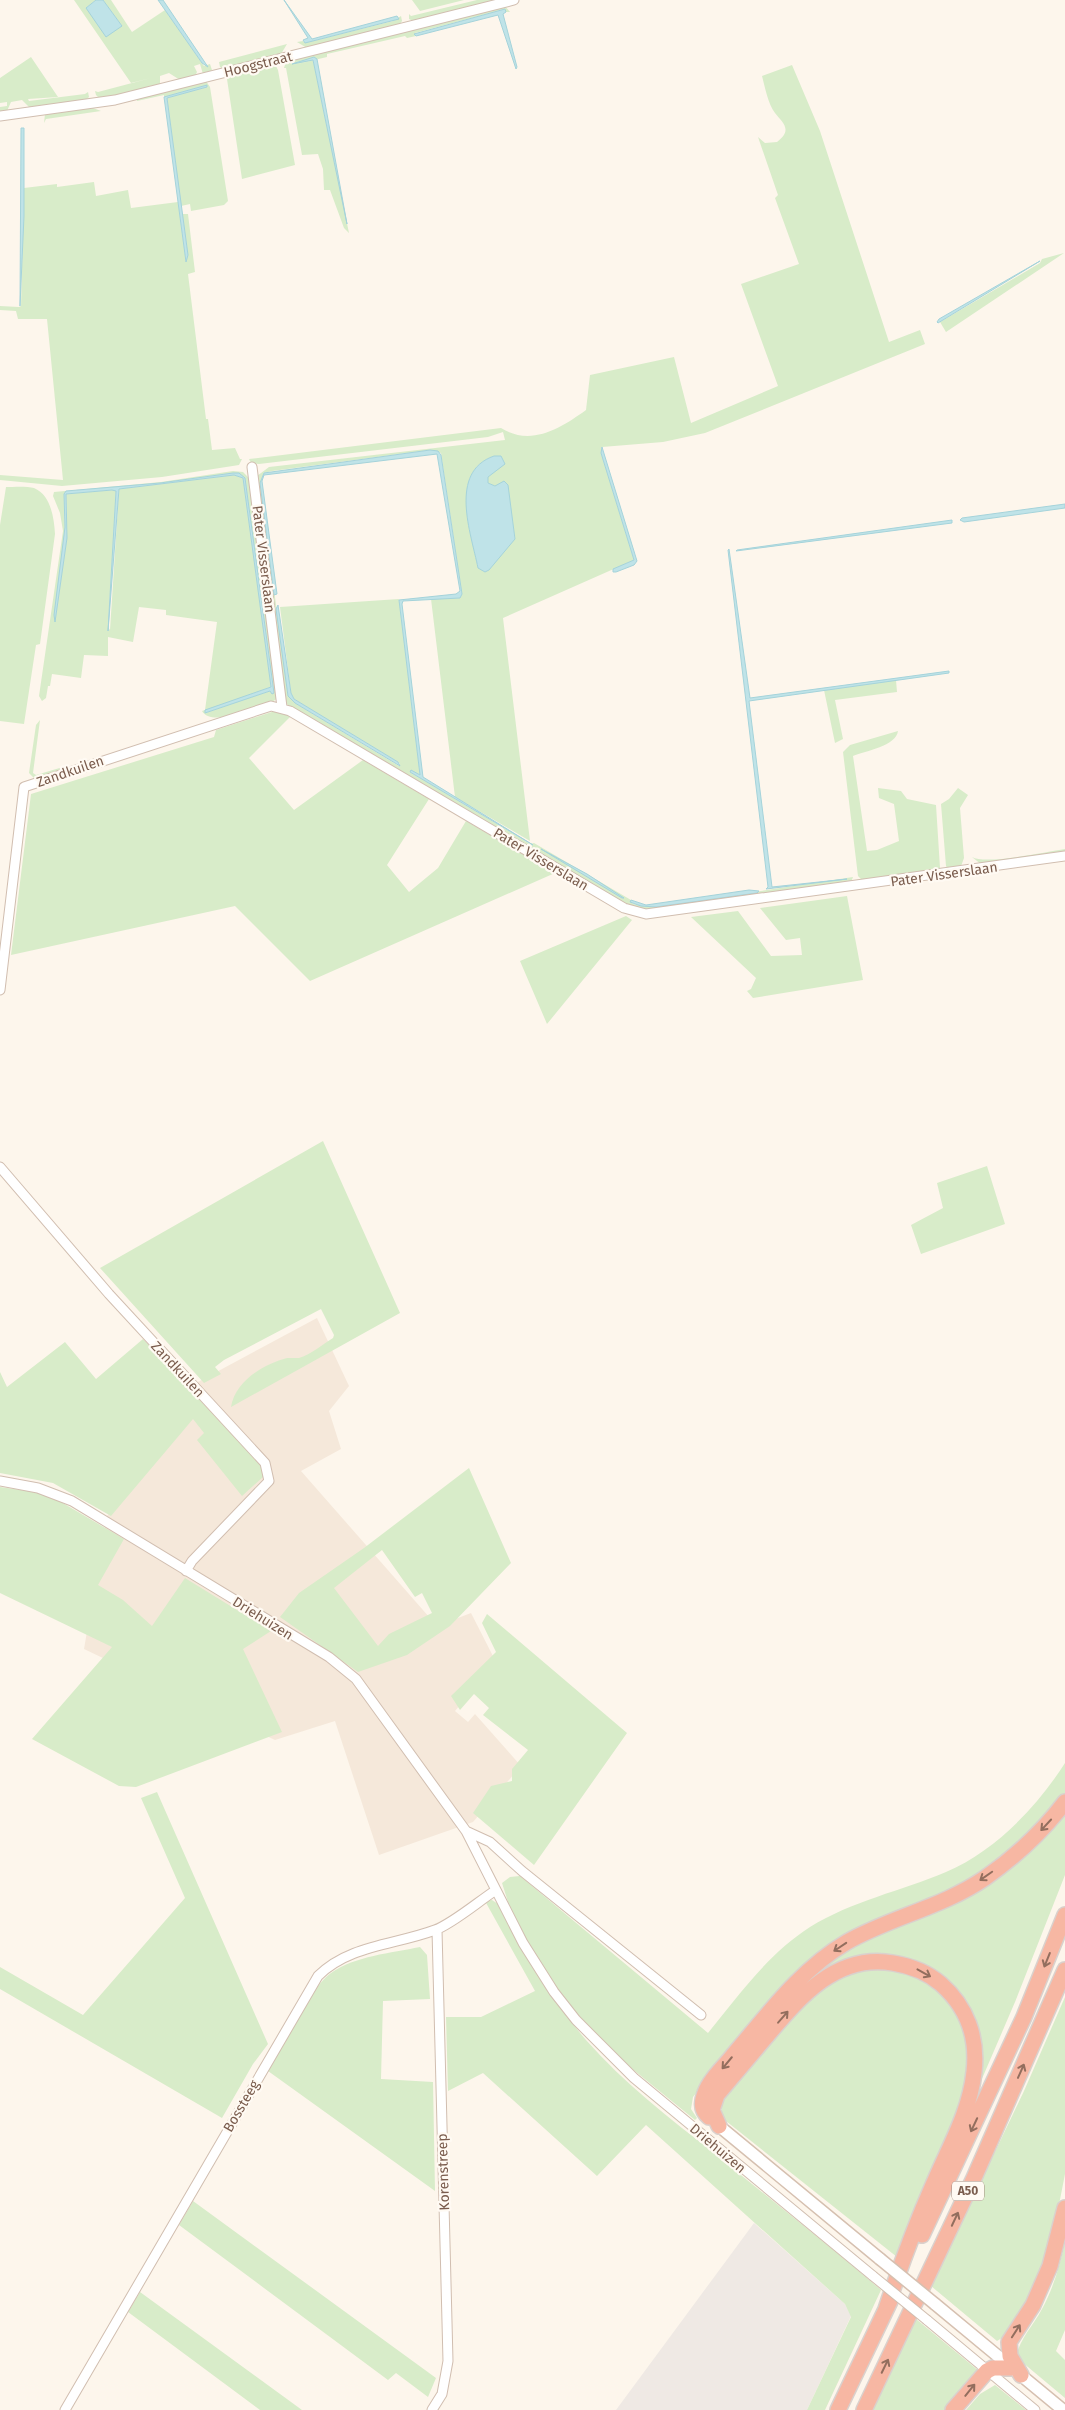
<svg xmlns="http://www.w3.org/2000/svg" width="1065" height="2410" font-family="'Fira Sans',sans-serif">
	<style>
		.residential { fill: #f5e8da }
		.industrial { fill: #efe9e4 }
		.green { fill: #d8ecc9; fill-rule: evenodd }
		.water { fill: #bfe3e8; stroke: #a5d3da }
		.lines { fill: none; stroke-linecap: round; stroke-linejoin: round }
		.minor-casing { stroke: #d1beb0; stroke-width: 11 }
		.secondary-casing { stroke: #d6c0b0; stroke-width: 14 }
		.motorway-casing { stroke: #dad1cd; stroke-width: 18 }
		.minor { stroke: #fff; stroke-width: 9 }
		.secondary { stroke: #fff; stroke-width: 11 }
		.motorway { stroke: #f7b7a3; stroke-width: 15 }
		.minor-bridge-casing { stroke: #d1beb0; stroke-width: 11; stroke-linecap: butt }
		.secondary-bridge-casing { stroke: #d6c0b0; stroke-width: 14; stroke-linecap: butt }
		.minor-bridge { stroke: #fff; stroke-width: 9 }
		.secondary-bridge { stroke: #fff; stroke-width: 11 }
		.oneway { stroke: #936e5e }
		.labels { text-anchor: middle; stroke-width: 4.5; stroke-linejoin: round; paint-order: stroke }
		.shield { fill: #fffaf3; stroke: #a28b7f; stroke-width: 1 }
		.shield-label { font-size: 12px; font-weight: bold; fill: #7a5c4d }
		.street-label { font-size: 14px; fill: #7a5c4d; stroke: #fffaf3 }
	</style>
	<rect width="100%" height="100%" fill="#fdf6ec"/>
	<!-- residential -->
	<path class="residential" d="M 317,1318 L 349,1386 L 329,1411 L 341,1449 L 301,1471 L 437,1626 L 471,1613 L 496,1662 L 455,1711 L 468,1722 L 475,1714 L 521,1766 L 473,1822 L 379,1855 L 335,1721 L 275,1740 L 84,1649 L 107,1516 L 196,1383 Z"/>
	<!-- industrial -->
	<path class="industrial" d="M 754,2223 L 845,2304 L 851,2316 L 807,2410 L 616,2410 Z"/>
	<!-- green -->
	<path class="green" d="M 74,0 L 96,0 L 86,8 L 122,26 L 103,0 L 111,0 L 132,32 L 165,10 L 204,66 L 210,64 L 212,70 L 210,72 L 203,74 L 200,64 L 194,66 L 197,72 L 195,76 L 180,80 L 169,73 L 160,76 L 160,84 L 100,99 L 96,95 L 95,91 L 98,92 L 151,78 L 131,83 Z
		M 412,0 L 464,0 L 420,11 Z
		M 477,0 L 497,0 L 413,21 L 409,19 L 409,14 L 411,16 Z
		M 505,6 L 510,12 L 506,12 L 505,9 L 415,33 L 416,36 L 407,38 L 405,36 L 327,54 L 327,57 L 293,65 L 313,60 L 349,233 L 344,228 L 330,190 L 324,190 L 323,169 L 318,154 L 302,155 L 286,68 L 284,68 L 286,61 Z
		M 401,16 L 402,21 L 400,24 L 307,48 L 297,42 L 303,41 L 305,43 L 393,21 Z
		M 287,44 L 281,54 L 224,69 L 220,67 L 219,62 Z
		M 31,57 L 58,97 L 28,99 L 29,101 L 85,94 L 88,92 L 89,97 L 86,100 L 30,108 L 22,100 L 11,102 L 7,111 L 0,112 L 0,107 L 7,106 L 7,102 L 0,103 L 0,78 Z
		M 275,64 L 278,70 L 295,165 L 242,179 L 227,79 L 230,75 Z
		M 792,65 L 820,131 L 889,342 L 920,330 L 925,344 L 705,433 L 663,442 L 602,447 L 601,453 L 634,560 L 503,618 L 530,841 L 455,797 L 431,599 L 460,598 L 462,594 L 441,453 L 430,450 L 272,471 L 264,473 L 260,483 L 288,696 L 295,703 L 399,766 L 400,764 L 398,762 L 294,699 L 291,693 L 280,607 L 399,599 L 420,775 L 410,772 L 519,837 L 530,844 L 534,843 L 631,900 L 633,904 L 656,907 L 853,877 L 851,882 L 659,911 L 634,909 L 292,709 L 285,702 L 257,476 L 269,467 L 505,440 L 503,432 L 488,437 L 259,464 L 251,463 L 249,459 L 501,428 C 531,447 561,428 586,410 L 590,375 L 674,357 L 691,423 L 778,386 L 741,284 L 799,264 L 775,198 L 778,195 L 758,137 L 765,143 L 777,142 C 793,130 783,123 775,113 C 768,104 765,87 762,76 ZM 494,456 L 493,473 L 488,477 L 488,483 L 495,486 L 512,520 L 515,539 L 478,568 C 472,533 448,472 494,456 Z
		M 206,81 L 210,87 L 228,201 L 224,205 L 191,211 L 190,204 L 181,206 L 167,98 L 207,87 L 207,85 L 164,97 L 164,95 L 137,101 L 137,98 Z
		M 93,108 L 101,111 L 46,119 L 44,123 L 45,114 Z
		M 94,182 L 96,196 L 128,190 L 131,208 L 178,202 L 186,262 L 188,255 L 182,214 L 188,214 L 195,272 L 188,274 L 206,419 L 208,419 L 212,450 L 235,448 L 240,459 L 242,459 L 239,465 L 162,477 L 62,486 L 0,480 L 0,475 L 63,480 L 47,319 L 18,319 L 16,311 L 0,310 L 0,306 L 19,307 L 21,306 L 24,188 L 57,184 L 57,187 Z
		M 1064,253 L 946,332 L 940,322 L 1040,263 L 1042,259 Z
		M 233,471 L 243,472 L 250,479 L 278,698 L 272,702 C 256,707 212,728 202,711 L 205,710 L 217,622 L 166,615 L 166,610 L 139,607 L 133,642 L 108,637 L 108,656 L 84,655 L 81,678 L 52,674 L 50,686 L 48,686 L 46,698 L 42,701 L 39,696 L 63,531 L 60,513 L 53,496 L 54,492 L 161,482 ZM 233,473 L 245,478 L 274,693 L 270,691 L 205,713 L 224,704 L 271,687 L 243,478 L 234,475 L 119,489 L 110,630 L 108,627 L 116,491 L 113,490 L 66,494 L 67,538 L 55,622 L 65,527 L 64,495 L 66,491 L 160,483 Z
		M 6,487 C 13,487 27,486 34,488 C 51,495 54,518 55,534 L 40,644 L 36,645 L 24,724 L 0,721 L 0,525 Z
		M 896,680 L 897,692 L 835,700 L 843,739 L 835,743 L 824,690 Z
		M 278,710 L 290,717 L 249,758 L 294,810 L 363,760 L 429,799 L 387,865 L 409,892 L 438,868 L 466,821 L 555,873 L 310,981 L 235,906 L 11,955 L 31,794 L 214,737 L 216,730 Z
		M 40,720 L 33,773 L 36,775 L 63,767 L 62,770 L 35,779 L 29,773 L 36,725 Z
		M 898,731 C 896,746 866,751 853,756 L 867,851 L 877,850 L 899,841 L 894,804 L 879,798 L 878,788 L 901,791 L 907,799 L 936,805 L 940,868 L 938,872 L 863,881 L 858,876 L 843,752 L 850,745 Z
		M 958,788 L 968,795 L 960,808 L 964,858 L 960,869 L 948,869 L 946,866 L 941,804 L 949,799 Z
		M 1065,849 L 1065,853 L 982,865 L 972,857 C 986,865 1045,852 1065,849 Z
		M 847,896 L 863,980 L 753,998 L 747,991 L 751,989 L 756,978 L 691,917 L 738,911 L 771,956 L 802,955 L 800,938 L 786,940 L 760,908 Z
		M 626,916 L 632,920 L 547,1024 L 520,961 Z
		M 323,1141 L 400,1313 L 231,1407 C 235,1381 264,1364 287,1358 C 291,1358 295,1358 299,1358 C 310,1355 323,1344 333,1338 L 334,1335 L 321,1309 L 224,1360 L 215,1367 L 221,1374 L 204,1383 L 100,1268 Z
		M 987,1166 L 1005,1224 L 921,1254 L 911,1225 L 943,1208 L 937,1183 Z
		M 143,1339 L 263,1468 L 263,1477 L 242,1496 L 197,1440 L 204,1433 L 193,1419 L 111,1516 L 53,1483 L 0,1473 L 0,1372 L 7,1387 L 65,1342 L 96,1379 Z
		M 469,1468 L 511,1563 L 450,1626 L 407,1655 L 358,1672 L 280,1617 L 299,1593 L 364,1548 ZM 382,1550 L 415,1597 L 422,1593 L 432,1613 L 389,1634 L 378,1646 L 334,1588 Z
		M 0,1487 L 35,1492 L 56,1499 L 124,1539 L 98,1585 L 123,1600 L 152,1626 L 185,1578 L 271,1631 L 243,1649 L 282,1732 L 136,1787 L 119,1786 L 32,1739 L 112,1647 L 0,1593 Z
		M 487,1614 L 627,1733 L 534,1865 L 473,1813 L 491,1786 L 512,1781 L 512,1769 L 528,1750 L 483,1715 L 489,1708 L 474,1694 L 460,1710 L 451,1696 L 496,1652 L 482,1623 Z
		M 1065,1763 L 1065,1794 L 1016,1848 L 970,1881 L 845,1939 L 722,2061 L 693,2097 L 691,2109 L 697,2118 L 695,2120 L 598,2041 L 560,1995 L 526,1940 L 509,1905 L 502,1883 L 510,1877 L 520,1876 L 708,2033 C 739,1995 768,1954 810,1927 C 852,1901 901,1891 946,1872 C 995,1851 1037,1807 1065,1763 Z
		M 157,1792 L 268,2044 L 253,2064 L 222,2118 L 0,1989 L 0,1967 L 83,2015 L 185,1898 L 141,1798 Z
		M 1065,1808 L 1065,1875 L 1015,2002 L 972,2102 L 972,2019 L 903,1959 L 807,1985 L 803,1980 L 838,1953 L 951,1900 Z
		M 492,1900 L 498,1904 C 523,1952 550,1998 586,2040 C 624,2083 669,2118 714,2153 C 770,2199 826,2243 881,2290 L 825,2410 L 807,2410 L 851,2317 L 845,2304 L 646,2125 L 597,2176 L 483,2073 L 448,2091 L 446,2017 L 481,2017 L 535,1991 L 485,1901 Z
		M 420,1947 L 427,1955 L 430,1999 L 383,2001 L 381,2079 L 433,2082 L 435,2191 L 268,2071 C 283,2046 309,1989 331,1973 C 355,1956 391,1953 420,1947 Z
		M 882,1965 L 926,1979 L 956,2007 L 970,2052 L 965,2094 L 897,2257 L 726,2121 L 722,2114 L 721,2102 L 787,2017 L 835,1976 Z
		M 1065,1997 L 1065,2174 L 1049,2256 L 1039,2285 L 1005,2336 L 997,2341 L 931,2286 L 1024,2091 Z
		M 193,2201 L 436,2378 L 428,2397 L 396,2373 L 388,2380 L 179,2225 Z
		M 1065,2242 L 1065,2330 L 1056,2351 L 1065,2360 L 1065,2398 L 1016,2357 C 1020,2338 1033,2326 1042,2309 C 1053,2289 1060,2265 1065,2242 Z
		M 140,2292 L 302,2410 L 260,2410 L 128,2312 Z
		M 916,2319 L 979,2371 L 951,2410 L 873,2410 Z
		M 995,2385 L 1026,2410 L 966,2410 L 980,2394 Z"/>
	<!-- water -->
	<path class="water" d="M 96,0 L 103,0 L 122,26 L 106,37 L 86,8 Z
		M 158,0 L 163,0 L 208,67 L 202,63 Z
		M 284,0 L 312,39 L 397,16 L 399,19 L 305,43 L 303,40 L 308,38 Z
		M 505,9 L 506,12 L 503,14 L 517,67 L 516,69 L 498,15 L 416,36 L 414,34 Z
		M 314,57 L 317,59 L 347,224 L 313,60 L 292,64 Z
		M 207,85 L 207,87 L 167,98 L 188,255 L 186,262 L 164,97 Z
		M 21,128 L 24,128 L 24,216 L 20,306 Z
		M 1040,261 L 938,323 L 937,322 L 939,319 Z
		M 602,447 L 637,561 L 634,565 L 616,572 L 613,572 L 613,569 L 634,560 L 601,453 Z
		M 430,450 L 438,451 L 441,455 L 462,594 L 460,598 L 403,601 L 402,604 L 423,777 L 533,845 L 410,772 L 411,770 L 420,775 L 399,600 L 456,594 L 460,591 L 437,454 L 264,475 L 262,481 L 277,594 L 274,595 L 260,483 L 264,473 Z
		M 494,456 L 501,456 L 505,464 L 488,477 L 488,483 L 495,486 L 504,481 L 508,485 L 515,539 L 489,570 L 485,572 L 478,568 C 471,533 448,472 494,456 Z
		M 233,473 L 239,473 L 245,478 L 274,693 L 272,694 L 270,691 L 205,713 L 205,710 L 271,687 L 243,478 L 234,475 L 119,489 L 108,631 L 116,491 L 112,490 L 66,494 L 67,538 L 55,622 L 54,615 L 65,527 L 64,494 L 66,491 L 160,483 Z
		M 1065,504 L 1065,508 L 964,522 L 960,520 L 962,518 Z
		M 952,520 L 952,523 L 736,551 L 737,550 Z
		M 729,549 L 750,698 L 949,671 L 949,673 L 749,701 L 772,887 L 847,879 L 766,889 L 768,887 L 728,550 Z
		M 278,605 L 291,693 L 294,699 L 398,762 L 400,766 L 295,703 L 288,696 L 276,609 Z
		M 541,849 L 587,874 L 624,898 L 622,898 Z
		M 749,890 L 759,891 L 757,893 L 656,907 L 641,906 L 630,902 L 631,900 L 646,905 Z"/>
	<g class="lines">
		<defs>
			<path id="minor" d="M 0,116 L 115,100 L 514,0
				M 252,467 L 282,707
				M 0,990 L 24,787 L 271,706 L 290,711 L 624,908 L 646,914 L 1065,856
				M 0,1167 L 109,1294 L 265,1463 L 269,1481 L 192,1561 L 186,1571
				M 0,1481 L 38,1488 L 72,1501 L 329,1657 L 356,1679 L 466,1831 L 523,1943 L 554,1992 L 576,2020 L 634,2078 L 873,2276
				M 466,1831 L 490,1842 L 522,1871 L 701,2015
				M 927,2320 L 1035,2410
				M 65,2410 L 318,1976 C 349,1945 395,1945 435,1930 C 452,1924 479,1901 496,1890
				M 432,2410 L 442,2394 L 448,2361 L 437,1930"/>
			<path id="secondary" d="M 719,2126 L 880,2259
				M 935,2304 L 1063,2410"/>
			<path id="motorway" d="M 709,2117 C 701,2110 701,2103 705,2093 C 710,2079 725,2066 734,2054 C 768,2014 801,1969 847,1942 C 891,1917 943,1907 985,1878 C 1015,1857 1043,1831 1065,1802
				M 719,2126 L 712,2110 L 717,2095 C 734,2075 750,2056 766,2037 C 799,1998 836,1953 893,1963 C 911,1966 927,1972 941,1984 C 967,2007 978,2038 974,2072 C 970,2112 948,2149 933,2185 C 915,2226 900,2267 886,2309
				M 922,2235 L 1024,2017 L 1065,1915
				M 1021,2375 L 1010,2356 L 1009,2342 L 1033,2305 L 1050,2266 L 1065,2208
				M 838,2410 L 890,2301
				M 864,2410 L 974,2178 L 1065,1970
				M 953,2410 L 987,2371 L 993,2368 L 1012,2368"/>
		</defs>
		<!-- minor casing -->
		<use href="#minor" class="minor-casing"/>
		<!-- secondary casing -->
		<use href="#secondary" class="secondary-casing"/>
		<!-- motorway casing -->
		<use href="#motorway" class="motorway-casing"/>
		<!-- minor -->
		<use href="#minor" class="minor"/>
		<!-- secondary -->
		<use href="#secondary" class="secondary"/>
		<!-- motorway -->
		<use href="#motorway" class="motorway"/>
		<defs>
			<path id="minor-bridge" d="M 873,2276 L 927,2320"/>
			<path id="secondary-bridge" d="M 880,2259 L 935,2304"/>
		</defs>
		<!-- minor-bridge casing -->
		<use href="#minor-bridge" class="minor-bridge-casing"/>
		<!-- secondary-bridge casing -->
		<use href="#secondary-bridge" class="secondary-bridge-casing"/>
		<!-- minor-bridge -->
		<use href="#minor-bridge" class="minor-bridge"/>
		<!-- secondary-bridge -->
		<use href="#secondary-bridge" class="secondary-bridge"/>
	</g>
	<!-- one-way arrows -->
	<defs><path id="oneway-shaft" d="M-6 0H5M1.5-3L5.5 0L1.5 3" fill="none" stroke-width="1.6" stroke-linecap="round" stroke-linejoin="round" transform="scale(1.25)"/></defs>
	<g class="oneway">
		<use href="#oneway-shaft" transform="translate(1046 1825) rotate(133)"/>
		<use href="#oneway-shaft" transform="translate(986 1876) rotate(145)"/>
		<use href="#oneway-shaft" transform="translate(840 1947) rotate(146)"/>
		<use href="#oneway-shaft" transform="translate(1047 1960) rotate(112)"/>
		<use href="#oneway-shaft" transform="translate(924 1973) rotate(29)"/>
		<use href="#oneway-shaft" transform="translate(783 2017) rotate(-49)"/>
		<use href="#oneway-shaft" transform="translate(727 2063) rotate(130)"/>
		<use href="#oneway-shaft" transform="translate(1021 2071) rotate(-66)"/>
		<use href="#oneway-shaft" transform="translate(974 2125) rotate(115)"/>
		<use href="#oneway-shaft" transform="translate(955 2219) rotate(-65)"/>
		<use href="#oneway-shaft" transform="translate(1016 2331) rotate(-57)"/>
		<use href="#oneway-shaft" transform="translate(885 2366) rotate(-64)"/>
		<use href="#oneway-shaft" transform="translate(970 2390) rotate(-51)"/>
	</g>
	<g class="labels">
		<!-- shield labels -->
		<rect class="shield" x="952" y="2181.5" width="32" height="19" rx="4"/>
		<g class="shield-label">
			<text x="968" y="2195">A50</text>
		</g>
		<!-- street labels -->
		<g class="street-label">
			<text transform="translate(258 64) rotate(-14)" y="5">Hoogstraat</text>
			<text transform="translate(264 559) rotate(83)" y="5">Pater Visserslaan</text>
			<text transform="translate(70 771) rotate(-19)" y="5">Zandkuilen</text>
			<text transform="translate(541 859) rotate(31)" y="5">Pater Visserslaan</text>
			<text transform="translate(944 874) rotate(-8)" y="5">Pater Visserslaan</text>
			<text transform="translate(178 1369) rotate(47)" y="5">Zandkuilen</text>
			<text transform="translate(263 1618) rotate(32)" y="5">Driehuizen</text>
			<text transform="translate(241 2106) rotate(-60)" y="5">Bossteeg</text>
			<text transform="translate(718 2148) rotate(40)" y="5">Driehuizen</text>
			<text transform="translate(443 2172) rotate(-92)" y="5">Korenstreep</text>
		</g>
	</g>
</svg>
